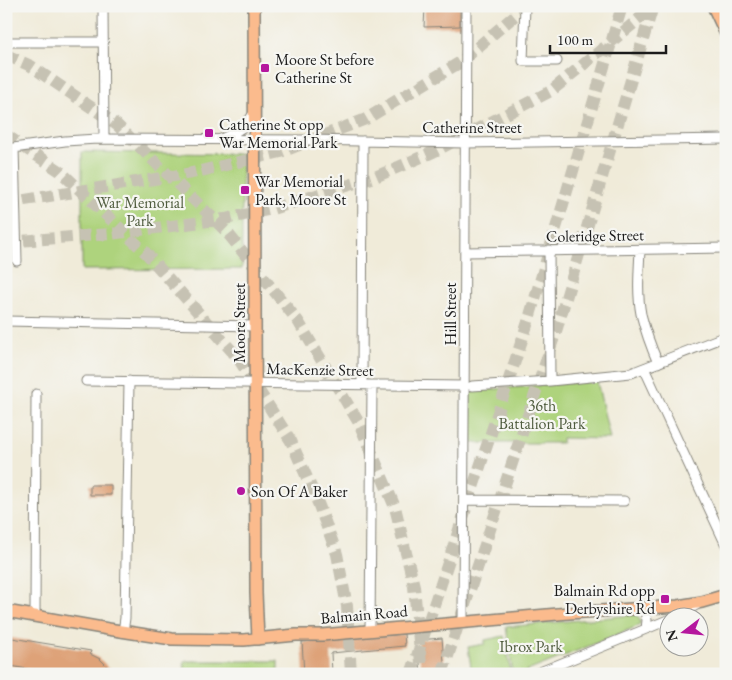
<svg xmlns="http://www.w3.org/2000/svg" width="732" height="680" font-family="'EB Garamond',serif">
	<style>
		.green { fill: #aed37d; stroke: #65784c }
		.building { fill: #dea278 }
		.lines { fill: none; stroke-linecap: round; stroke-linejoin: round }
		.highway-tunnel { stroke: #c6c2b3; stroke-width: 12; stroke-dasharray: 12 6; stroke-linecap: butt }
		.minor-casing { stroke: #86847a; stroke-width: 11 }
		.major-casing { stroke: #86847a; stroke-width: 14 }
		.minor { stroke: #fff; stroke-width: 9 }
		.major { stroke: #fbbb8d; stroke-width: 11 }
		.poi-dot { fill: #b5179e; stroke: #f6f6f2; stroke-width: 2 }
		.labels { text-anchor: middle; stroke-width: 4.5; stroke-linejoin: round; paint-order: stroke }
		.poi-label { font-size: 16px; fill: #1c1c1c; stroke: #f6f6f2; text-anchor: start }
		.street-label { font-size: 16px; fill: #1c1c1c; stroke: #f6f6f2 }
		.park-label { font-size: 16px; fill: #4f5c3e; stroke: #f6f6f2 }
	</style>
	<rect width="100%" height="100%" fill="#f6f6f2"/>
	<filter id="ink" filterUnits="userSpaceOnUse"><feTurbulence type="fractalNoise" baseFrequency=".02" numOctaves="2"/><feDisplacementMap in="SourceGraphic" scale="10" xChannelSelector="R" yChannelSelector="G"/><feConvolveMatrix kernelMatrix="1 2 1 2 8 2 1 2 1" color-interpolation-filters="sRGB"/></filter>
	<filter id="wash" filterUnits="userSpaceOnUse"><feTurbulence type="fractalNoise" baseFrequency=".0096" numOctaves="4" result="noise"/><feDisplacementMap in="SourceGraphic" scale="20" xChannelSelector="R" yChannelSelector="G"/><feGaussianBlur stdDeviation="1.12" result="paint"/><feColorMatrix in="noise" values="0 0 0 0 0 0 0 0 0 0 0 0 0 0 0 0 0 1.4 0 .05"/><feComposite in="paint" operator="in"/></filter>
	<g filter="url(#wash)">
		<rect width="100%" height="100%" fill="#f0ebd9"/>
		<!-- green -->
		<path class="green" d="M 82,152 L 242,154 L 242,269 L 82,270 Z
			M 597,381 L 610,439 L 562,438 L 562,443 L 471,443 L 470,391 Z
			M 632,615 L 636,615 L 640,620 L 640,624 L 638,626 L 520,674 L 513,674 L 506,627 Z
			M 504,636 L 511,673 L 504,674 L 472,674 L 468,647 L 485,644 L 485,640 Z
			M 184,661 L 278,661 L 278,674 L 184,674 Z"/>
		<g id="blocks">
			<!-- building -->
			<path class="building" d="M 425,6 L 460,6 L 460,26 L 424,27 Z
				M 90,485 L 111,485 L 111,495 L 90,495 Z
				M 404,634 L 405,646 L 331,653 L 332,674 L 304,674 L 302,642 Z
				M 6,637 L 91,651 L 90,654 L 100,659 L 105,664 L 108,669 L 110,668 L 113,674 L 53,674 L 6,665 Z
				M 442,638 L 445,674 L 421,674 L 418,640 Z"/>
		</g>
	</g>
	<g filter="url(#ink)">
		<use href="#blocks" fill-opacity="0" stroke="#86847a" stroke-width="1"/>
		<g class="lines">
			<!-- highway-tunnel -->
			<path class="highway-tunnel" d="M 6,55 L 31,66 L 117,125 L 226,231 L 298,321 L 359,423 L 395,507 L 414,586 L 422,674
				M 6,135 L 60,171 L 147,254 L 238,358 L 291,441 L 318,503 L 337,554 L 347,606 L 351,674
				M 6,203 L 192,173 L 281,152 L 366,119 L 459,63 L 526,6
				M 6,242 L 110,234 L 225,219 L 272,209 L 375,177 L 433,152 L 551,91 L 639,19 L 650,6
				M 411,674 L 528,322 L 622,6
				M 442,674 L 557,328 L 653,6"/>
			<defs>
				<path id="minor" d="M 103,6 L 104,139
					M 525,6 L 523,61 L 557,61
					M 6,42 L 103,42
					M 221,139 C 238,131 244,129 254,113
					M 14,148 L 17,261
					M 6,149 L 65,141 L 97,139 L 307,140 L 465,143 L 726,139
					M 549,250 L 550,381
					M 640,250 C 639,271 637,293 641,314 C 645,330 651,347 658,363
					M 465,252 L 726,248
					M 6,321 L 255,326
					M 644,368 L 726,545
					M 86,381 L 464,386
					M 362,384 L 363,141
					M 472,386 L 550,381 L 631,373 L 726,336
					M 464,500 L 624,501
					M 35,616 L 36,394
					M 674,618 L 698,604
					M 463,622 L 466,6
					M 646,629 L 670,619
					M 370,630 L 372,385
					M 123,632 L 125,618 L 129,381
					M 535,674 L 646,629 L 647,620 L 644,608"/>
				<path id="major" d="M 254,6 L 256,593 L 258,639
					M 713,6 L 726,34
					M 6,611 L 108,629 L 172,639 L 244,640 L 296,635 L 322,635 L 569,613 L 678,606 L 702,602 L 726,595"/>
			</defs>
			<!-- minor casing -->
			<use href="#minor" class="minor-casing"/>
			<!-- major casing -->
			<use href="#major" class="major-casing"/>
			<!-- minor -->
			<use href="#minor" class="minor"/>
			<!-- major -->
			<use href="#major" class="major"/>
		</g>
	</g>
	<!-- markers -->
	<g class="poi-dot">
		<rect x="260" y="63" width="10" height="10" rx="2.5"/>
		<rect x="204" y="128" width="10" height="10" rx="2.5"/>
		<rect x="240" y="185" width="10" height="10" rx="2.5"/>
		<circle cx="241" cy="491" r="5"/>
		<rect x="660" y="594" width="10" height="10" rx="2.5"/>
	</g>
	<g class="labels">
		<!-- poi labels -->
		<g class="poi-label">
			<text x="275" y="65">Moore St before<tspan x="275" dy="18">Catherine St</tspan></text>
			<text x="219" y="130">Catherine St opp<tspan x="219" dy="18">War Memorial Park</tspan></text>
			<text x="255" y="187">War Memorial<tspan x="255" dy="18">Park, Moore St</tspan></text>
			<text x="251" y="497">Son Of A Baker</text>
			<text x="655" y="596" text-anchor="end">Balmain Rd opp<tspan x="655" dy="18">Derbyshire Rd</tspan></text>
		</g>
		<!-- street labels -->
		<g class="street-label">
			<text x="472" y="133">Catherine Street</text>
			<text transform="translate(595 235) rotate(-1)" y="6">Coleridge Street</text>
			<text transform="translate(450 314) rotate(-90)" y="6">Hill Street</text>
			<text transform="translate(239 323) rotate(-90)" y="6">Moore Street</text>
			<text transform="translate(320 369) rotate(1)" y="6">MacKenzie Street</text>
			<text transform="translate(364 614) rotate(-5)" y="6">Balmain Road</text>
		</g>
		<!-- park labels -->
		<g class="park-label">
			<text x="140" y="208">War Memorial<tspan x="140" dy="18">Park</tspan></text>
			<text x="542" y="411">36th<tspan x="542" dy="18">Battalion Park</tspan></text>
			<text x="531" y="652">Ibrox Park</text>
		</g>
	</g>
	<!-- margin -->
	<rect width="732" height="680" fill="none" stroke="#f6f6f2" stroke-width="25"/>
	<!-- north arrow -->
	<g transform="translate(684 632) rotate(254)"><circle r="24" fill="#f6f6f2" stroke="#9f9f9c"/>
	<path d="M0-4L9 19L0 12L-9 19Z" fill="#b5179e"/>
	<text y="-8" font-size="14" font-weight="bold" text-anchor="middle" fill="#1c1c1c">N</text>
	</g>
	<!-- scale -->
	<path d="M550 45v8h116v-8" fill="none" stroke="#1c1c1c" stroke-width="2.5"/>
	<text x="557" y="45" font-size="15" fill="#1c1c1c" stroke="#f6f6f2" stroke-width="4" paint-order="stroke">100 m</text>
</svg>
